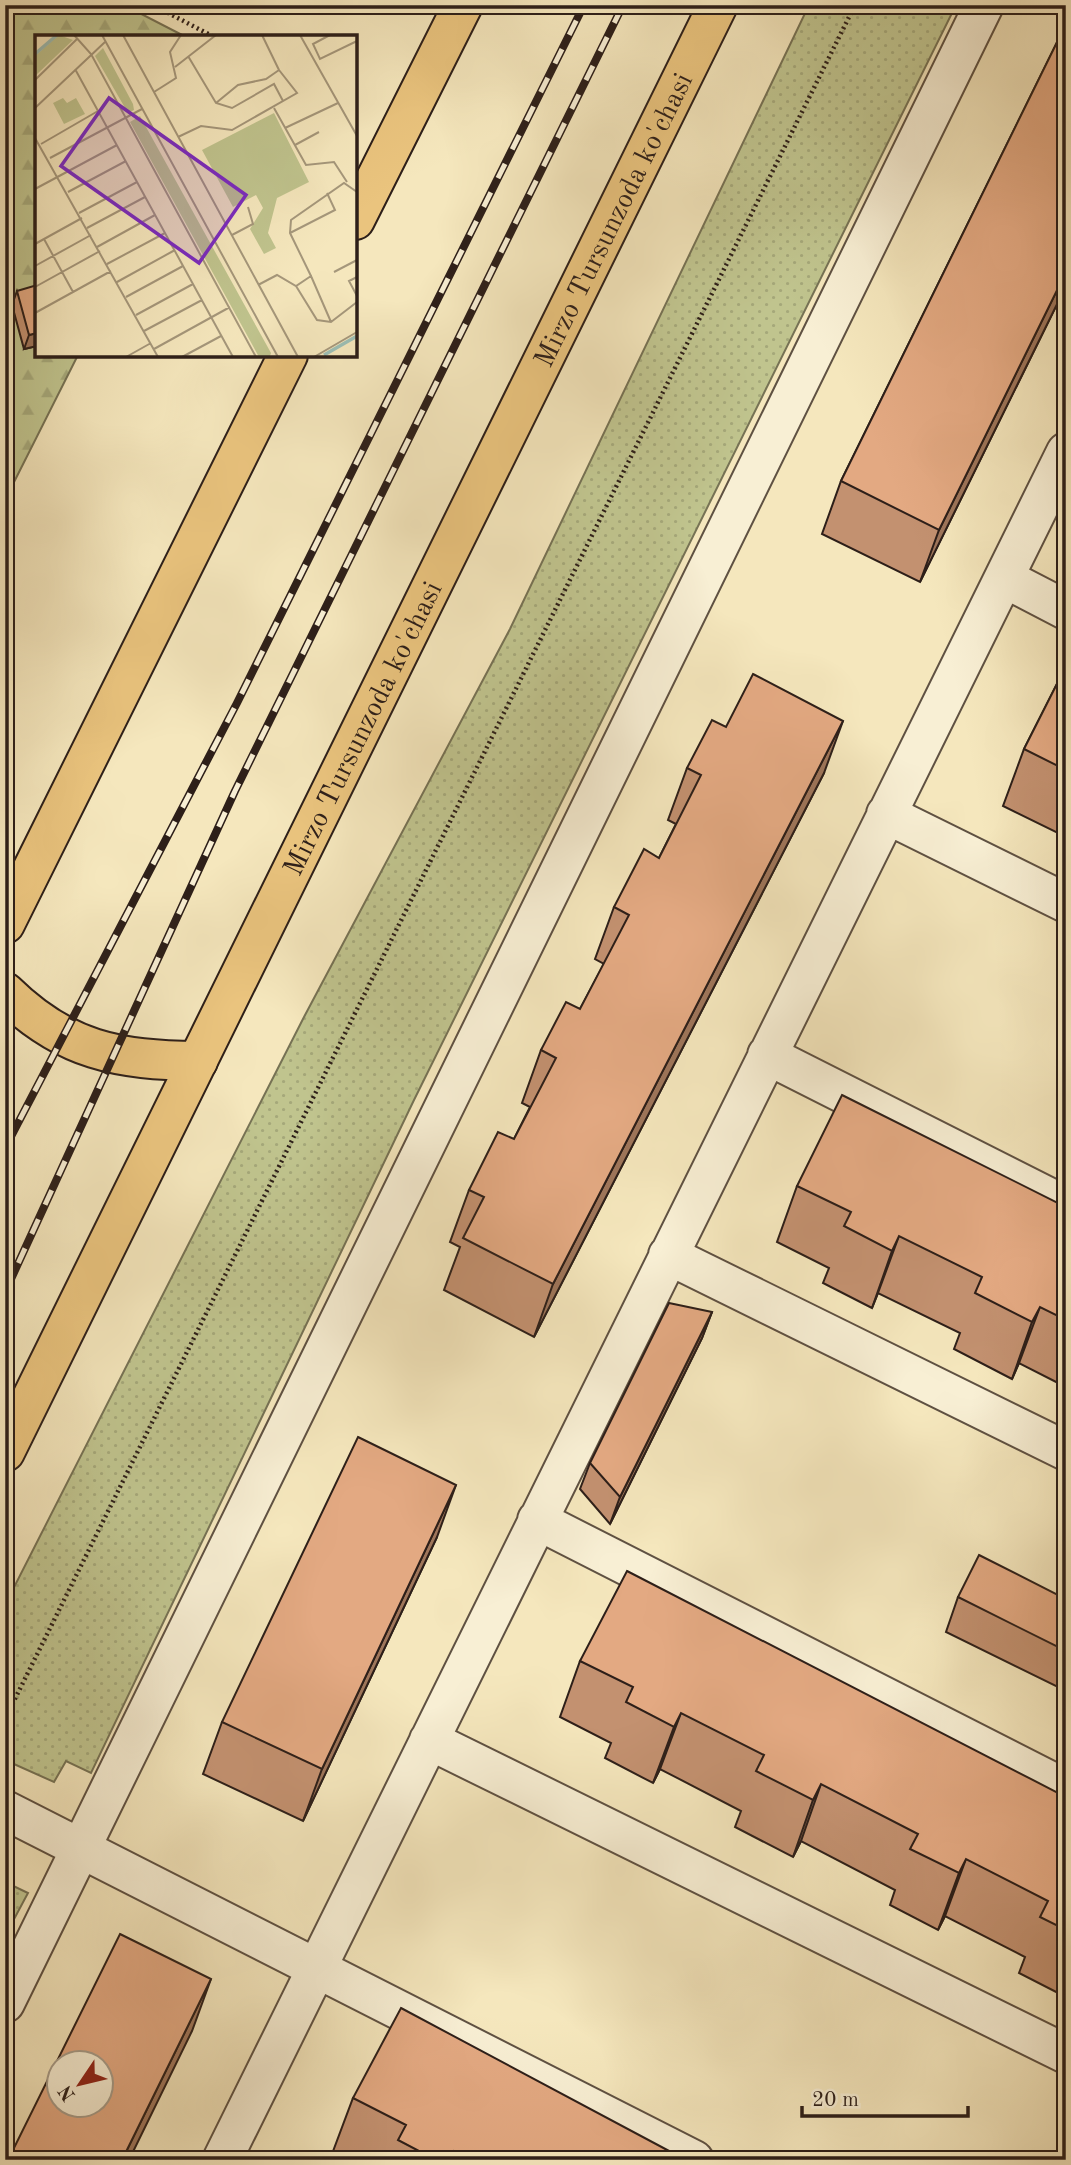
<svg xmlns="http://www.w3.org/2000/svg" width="1071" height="2165" font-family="'Old Standard TT',serif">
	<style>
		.grass { fill: url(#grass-dots); stroke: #767254; stroke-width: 2 }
		.forest { fill: url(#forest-firs); stroke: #767254; stroke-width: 2 }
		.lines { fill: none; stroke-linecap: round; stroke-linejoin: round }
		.minor-casing { stroke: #5f5142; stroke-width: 42 }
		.major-casing { stroke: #2d1f19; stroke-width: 42 }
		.path { stroke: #2d1f19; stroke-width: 4.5; stroke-dasharray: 2 3.5; stroke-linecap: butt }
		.minor { stroke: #f8efd4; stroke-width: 38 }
		.major { stroke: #eac47e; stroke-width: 38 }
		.rail-casing { stroke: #2d1f19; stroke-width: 8 }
		.rail { stroke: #f8efd4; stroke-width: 5; stroke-dasharray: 16; stroke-linecap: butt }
		.wall { fill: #c39170; stroke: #2d1f19; stroke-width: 2 }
		.shaded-wall { fill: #9f765b; stroke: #2d1f19; stroke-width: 2 }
		.building { fill: #e3a982; stroke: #2d1f19; stroke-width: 2; fill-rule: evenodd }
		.labels { text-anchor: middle; stroke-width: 5; stroke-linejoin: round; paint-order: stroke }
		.street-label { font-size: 28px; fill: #2d1f19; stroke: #f8efd4 }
		.inset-river { fill: none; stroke: #9dbfb6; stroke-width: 3.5 }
		.inset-road { fill: none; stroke: #a5977b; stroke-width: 2 }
		.view { fill: #7b2cbf; fill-opacity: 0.15; stroke: #7b2cbf; stroke-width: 3.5 }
		.inset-edge { fill: none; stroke: #2d1f19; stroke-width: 3.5 }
	</style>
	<defs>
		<pattern id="grass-dots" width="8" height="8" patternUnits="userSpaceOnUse" patternTransform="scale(1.75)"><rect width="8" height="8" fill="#c0c48e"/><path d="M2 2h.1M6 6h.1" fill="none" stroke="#a5a87a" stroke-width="1.8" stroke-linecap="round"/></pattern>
		<pattern id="forest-firs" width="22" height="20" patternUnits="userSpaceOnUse" patternTransform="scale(1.75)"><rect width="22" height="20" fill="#c0c48e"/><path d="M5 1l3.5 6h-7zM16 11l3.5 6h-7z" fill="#a5a87a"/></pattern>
	</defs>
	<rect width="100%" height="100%" fill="#f5e7bd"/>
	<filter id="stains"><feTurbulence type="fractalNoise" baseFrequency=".00286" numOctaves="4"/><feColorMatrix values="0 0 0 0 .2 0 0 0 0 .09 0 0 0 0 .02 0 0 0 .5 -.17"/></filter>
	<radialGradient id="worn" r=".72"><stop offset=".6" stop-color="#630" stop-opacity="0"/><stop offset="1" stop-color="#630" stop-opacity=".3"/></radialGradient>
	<!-- grass -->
	<path class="grass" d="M 809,5 L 956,5 L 414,1100 L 91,1773 L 66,1761 L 54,1782 L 5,1760 L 5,1605 L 304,1017 L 510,629 Z
		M 5,1882 L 28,1893 L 5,1936 Z"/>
	<!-- forest -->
	<path class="forest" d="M 5,5 L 124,5 L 186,37 L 37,37 L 37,355 L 78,355 L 5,500 Z"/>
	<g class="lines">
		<defs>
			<path id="minor" d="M 1004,578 L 1066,610
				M 886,814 L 1066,903
				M 767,1055 L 1066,1206
				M 668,1255 L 1066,1451
				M 537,1520 L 1066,1789
				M 429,1740 L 1066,2054
				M 5,1810 L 694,2160
				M 5,2003 L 984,5
				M 222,2160 L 1066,452"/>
			<g id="major">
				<path d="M 355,220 L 463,5"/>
				<path d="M 5,924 L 288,355"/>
				<path d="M 5,992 C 65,1051 118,1060 198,1061"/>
				<path id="s1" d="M 5,1452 L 718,5"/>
			</g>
		</defs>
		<!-- minor casing -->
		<use href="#minor" class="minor-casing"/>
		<!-- major casing -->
		<use href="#major" class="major-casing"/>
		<!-- path -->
		<path class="path" d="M 153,5 L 214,37
			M 5,1719 L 855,5"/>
		<!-- minor -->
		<use href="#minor" class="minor"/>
		<!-- major -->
		<use href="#major" class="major"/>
		<defs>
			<path id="rail" d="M 5,1148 L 237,703 L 584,5
				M 5,1292 L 235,791 L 623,5"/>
		</defs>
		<!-- rail casing -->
		<use href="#rail" class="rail-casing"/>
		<!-- rail -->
		<use href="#rail" class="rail"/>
	</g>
	<!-- wall -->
	<path class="wall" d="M 231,5 L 251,5 L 247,13 Z
		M 1066,24 L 1066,286 L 920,582 L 822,534 L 841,481 Z
		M 17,291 L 37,346 L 24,349 L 12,305 Z
		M 1066,666 L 1066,837 L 1003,806 L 1024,749 Z
		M 726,727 L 824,773 L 534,1337 L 444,1290 L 460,1247 L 450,1242 L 469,1190 L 514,1139 L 530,1107 L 522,1103 L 541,1050 L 580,1009 L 604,964 L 595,959 L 614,907 L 659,858 L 676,824 L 668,820 L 687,768 Z
		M 797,1186 L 1066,1207 L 1066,1387 L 1019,1363 L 1012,1379 L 954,1349 L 960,1333 L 878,1293 L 872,1308 L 823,1283 L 829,1268 L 777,1242 Z
		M 712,1312 L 702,1338 L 610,1524 L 580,1489 L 590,1463 Z
		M 437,1537 L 303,1821 L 203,1774 L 222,1722 Z
		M 958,1597 L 1066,1599 L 1066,1691 L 946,1632 Z
		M 580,1661 L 1066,1797 L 1066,1997 L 1019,1973 L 1025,1957 L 945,1916 L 938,1930 L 890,1905 L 895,1890 L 801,1841 L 793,1857 L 735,1827 L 741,1811 L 660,1769 L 653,1783 L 605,1758 L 611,1743 L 560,1717 Z
		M 353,2098 L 686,2160 L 343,2160 L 332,2154 Z"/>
	<!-- shaded-wall -->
	<path class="shaded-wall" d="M 1066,272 L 1066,286 L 920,582 L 939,530 Z
		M 37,333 L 37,346 L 24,349 L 29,335 Z
		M 843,721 L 824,773 L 534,1337 L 553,1284 Z
		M 899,1236 L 878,1293 L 872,1308 L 892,1251 Z
		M 1040,1307 L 1019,1363 L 1012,1379 L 1032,1322 Z
		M 712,1312 L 702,1338 L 610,1524 L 620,1497 Z
		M 456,1485 L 437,1537 L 303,1821 L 322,1769 Z
		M 681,1713 L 660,1769 L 653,1783 L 674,1727 Z
		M 821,1784 L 801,1841 L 793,1857 L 813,1800 Z
		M 966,1859 L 945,1916 L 938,1930 L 959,1873 Z
		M 211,1979 L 192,2031 L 129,2160 L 122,2160 Z"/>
	<!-- building -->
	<path class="building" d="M 1066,24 L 1066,272 L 939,530 L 841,481 Z
		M 37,285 L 37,333 L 29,335 L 17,291 Z
		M 1066,666 L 1066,770 L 1024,749 Z
		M 753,674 L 843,721 L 553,1284 L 463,1238 L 484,1197 L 469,1190 L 498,1132 L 514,1139 L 556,1058 L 541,1050 L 566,1002 L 580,1009 L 629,915 L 614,907 L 644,849 L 659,858 L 701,775 L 687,768 L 712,720 L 726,727 Z
		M 842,1095 L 1066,1207 L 1066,1320 L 1040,1307 L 1032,1322 L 975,1293 L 982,1277 L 899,1236 L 892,1251 L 844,1226 L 851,1212 L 797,1186 Z
		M 669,1303 L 712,1312 L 620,1497 L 590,1463 Z
		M 358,1437 L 456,1485 L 322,1769 L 222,1722 Z
		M 979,1555 L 1066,1599 L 1066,1651 L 958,1597 Z
		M 627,1571 L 1066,1797 L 1066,1930 L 1040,1917 L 1048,1901 L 966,1859 L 959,1873 L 910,1849 L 918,1834 L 821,1784 L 813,1800 L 756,1771 L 764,1755 L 681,1713 L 674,1727 L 626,1702 L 633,1687 L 580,1661 Z
		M 120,1934 L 211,1979 L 122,2160 L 8,2160 ZM 60,2063 L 102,2063 L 102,2105 L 60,2105 Z
		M 401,2008 L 686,2160 L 471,2160 L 454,2151 L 449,2160 L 436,2160 L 398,2140 L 406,2125 L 353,2098 Z"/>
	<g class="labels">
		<!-- street labels -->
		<g class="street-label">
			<text dy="10" stroke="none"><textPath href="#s1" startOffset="1374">Mirzo Tursunzoda ko'chasi</textPath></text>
			<text dy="10" stroke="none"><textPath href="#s1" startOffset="807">Mirzo Tursunzoda ko'chasi</textPath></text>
		</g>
	</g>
	<!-- overview -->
	<g transform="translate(35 35)">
		<rect width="322" height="322" fill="#f5e7bd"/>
		<path d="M 68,13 L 98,69 L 99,75 L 93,78 L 60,21 ZM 105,81 L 236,318 L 235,321 L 224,322 L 95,87 Z" fill="#c0c48e"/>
		<path d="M 24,0 L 38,5 L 0,41 L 0,21 ZM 239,78 L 274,147 L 242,163 L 233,198 L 241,213 L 229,219 L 215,194 L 228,173 L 221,160 L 198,172 L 167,115 Z" fill="#c0c48e"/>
		<path d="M 28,63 L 32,68 L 41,63 L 50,79 L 29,89 L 18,68 Z" fill="#c0c48e"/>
		<path class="inset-river" d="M 0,19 L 22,0M 289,320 L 322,301"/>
		<path class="inset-road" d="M 39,0 L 56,19 L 221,322M 67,0 L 243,322M 88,0 L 263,322M 227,0 L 244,35M 265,0 L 322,101M 295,0 L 278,9 L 285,24 L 322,6M 153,21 L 181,68 L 197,73 L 239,49 L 248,66M 140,32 L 181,0M 40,34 L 198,322M 0,45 L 42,4M 119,57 L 141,43 L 135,17 L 146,0M 0,73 L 70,7M 239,73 L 271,130 L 299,127 L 312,147M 250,93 L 303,68M 143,102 L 166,91 L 197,95 L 262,58 L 244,35 L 231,44 L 203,50 L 181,68M 0,103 L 123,322M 6,109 L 63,76M 260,110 L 284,97M 15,123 L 107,74M 0,154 L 82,110M 33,157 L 91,126M 44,178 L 102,147M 52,193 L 110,162M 255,198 L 300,175 L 292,158M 197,200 L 218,189 L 213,172M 9,204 L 38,257M 0,209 L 47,183M 62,212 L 120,180M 72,229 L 130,198M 0,231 L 56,200M 299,237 L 322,225M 276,241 L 296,287M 322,242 L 314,246 L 322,261M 82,247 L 140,215M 223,250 L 242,240 L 261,251 L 276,241 L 255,198 L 256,185 L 309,148 L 322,157M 261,251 L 282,285 L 296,287 L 322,267M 0,252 L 65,216M 91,262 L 148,231M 0,278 L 76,236M 101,280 L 158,249M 109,296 L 167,265M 119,314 L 195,272M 91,322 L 116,308M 147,322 L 186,301M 279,322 L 322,297"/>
		<path class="view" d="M 74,63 L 211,160 L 164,228 L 26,131 Z"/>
		<rect width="322" height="322" class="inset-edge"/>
	</g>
	<!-- margin -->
	<rect width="1071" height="2165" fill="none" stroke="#f5e7bd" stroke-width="28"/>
	<rect x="7" y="7" width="1057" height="2151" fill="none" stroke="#2d1f19" stroke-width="3.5"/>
	<rect x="14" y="14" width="1043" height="2137" fill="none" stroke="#2d1f19" stroke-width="2"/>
	<!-- north arrow -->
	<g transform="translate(80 2084) rotate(235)"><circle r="33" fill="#f8efd4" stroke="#a79c89" stroke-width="2"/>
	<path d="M0-5L12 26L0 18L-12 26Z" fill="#8f2418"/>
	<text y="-10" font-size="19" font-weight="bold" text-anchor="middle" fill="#2d1f19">N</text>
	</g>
	<!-- scale -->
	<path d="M802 2106v10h166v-10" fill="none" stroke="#2d1f19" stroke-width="3.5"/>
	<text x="812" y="2106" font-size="21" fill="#2d1f19" stroke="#f8efd4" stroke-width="5" paint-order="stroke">20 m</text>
	<rect width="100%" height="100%" filter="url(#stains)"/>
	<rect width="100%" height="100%" fill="url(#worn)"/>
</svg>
